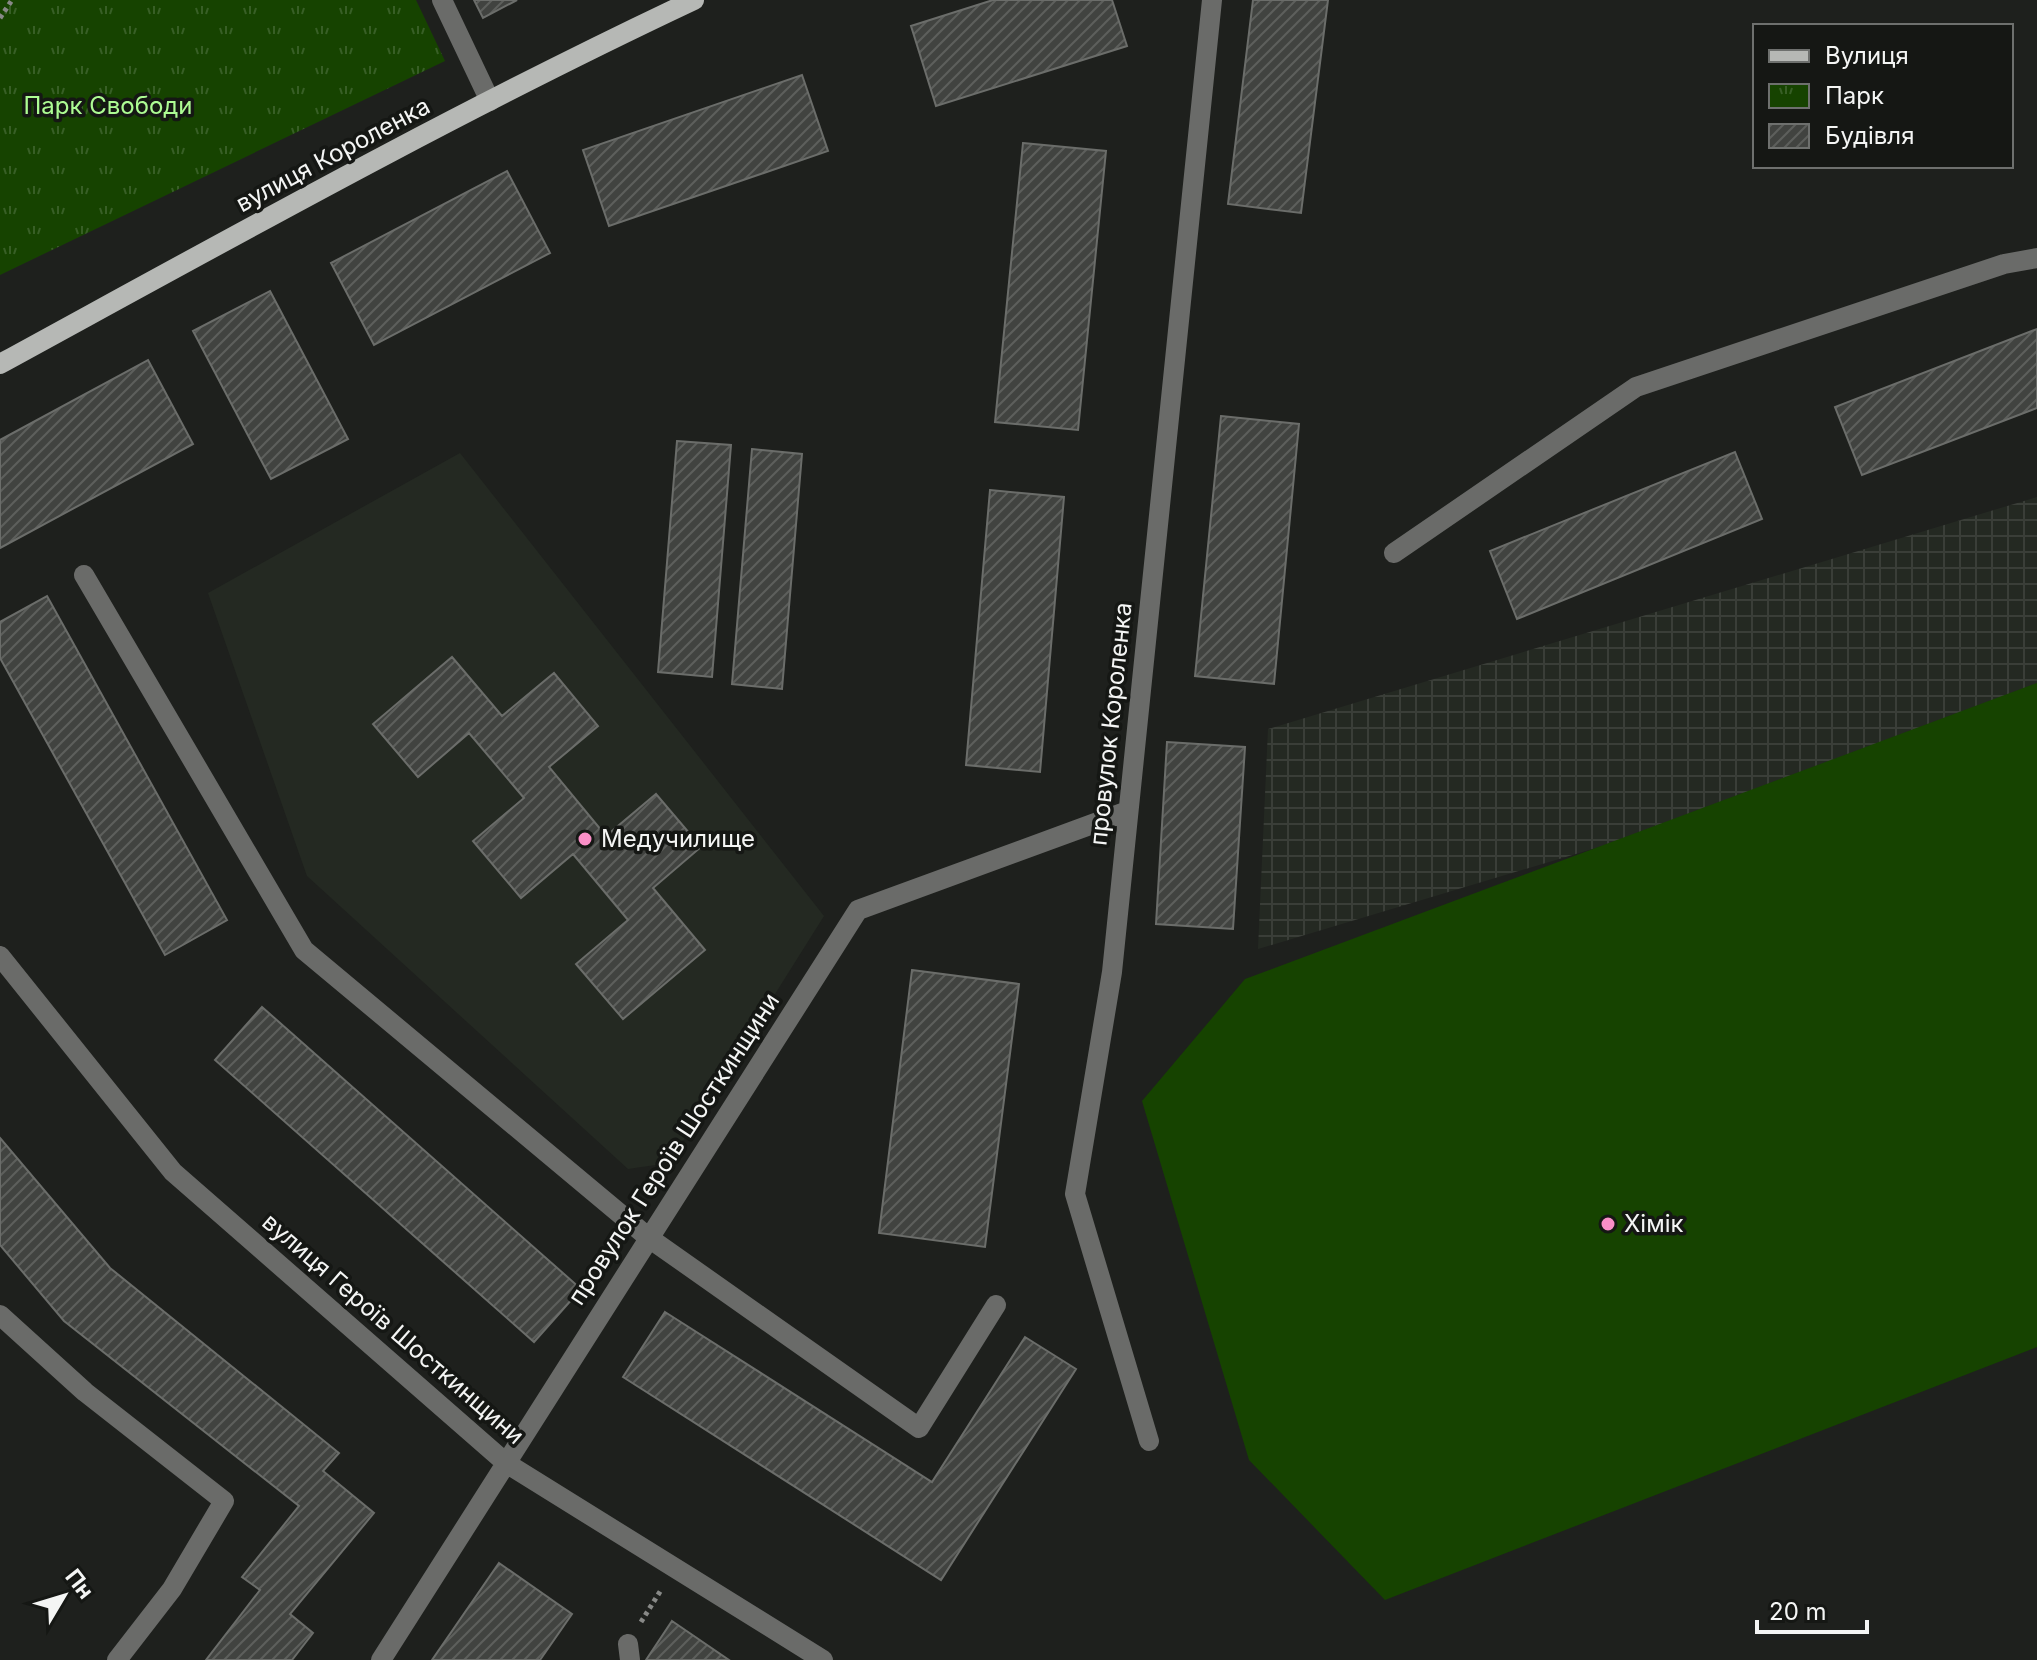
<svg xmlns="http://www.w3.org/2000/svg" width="2037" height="1660" font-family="Inter,sans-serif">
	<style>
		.built { fill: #242922 }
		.industrial { fill: url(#industrial-grid) }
		.grass { fill: #164300 }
		.park { fill: url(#park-tufts) }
		.building { fill: url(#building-hatch); stroke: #6b6d6a; stroke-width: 2 }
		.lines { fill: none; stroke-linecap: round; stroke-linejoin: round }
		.path { stroke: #888987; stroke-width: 5; stroke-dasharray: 4 4; stroke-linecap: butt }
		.minor { stroke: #6a6b69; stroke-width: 20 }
		.major { stroke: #b6b8b5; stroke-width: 20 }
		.poi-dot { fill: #fa8fc7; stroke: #151714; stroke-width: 3 }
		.labels { text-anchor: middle; stroke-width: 7; stroke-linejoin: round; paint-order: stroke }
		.park-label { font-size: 24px; fill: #adfc93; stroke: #151714 }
		.street-label { font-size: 24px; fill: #f4f5f4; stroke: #151714 }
		.poi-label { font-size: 24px; fill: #f4f5f4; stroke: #151714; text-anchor: start }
	</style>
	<defs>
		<pattern id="industrial-grid" width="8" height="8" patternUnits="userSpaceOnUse" patternTransform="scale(2)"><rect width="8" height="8" fill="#242922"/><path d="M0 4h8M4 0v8" fill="none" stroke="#3a3e38"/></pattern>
		<pattern id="park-tufts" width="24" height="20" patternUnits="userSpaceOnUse" patternTransform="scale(2)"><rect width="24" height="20" fill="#164300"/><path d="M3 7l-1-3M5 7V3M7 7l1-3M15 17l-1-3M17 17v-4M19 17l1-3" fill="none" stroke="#385f26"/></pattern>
		<pattern id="building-hatch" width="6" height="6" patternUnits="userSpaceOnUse" patternTransform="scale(2)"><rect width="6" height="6" fill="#414340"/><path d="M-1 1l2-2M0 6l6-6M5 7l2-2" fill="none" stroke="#5d5f5c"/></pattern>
	</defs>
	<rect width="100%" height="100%" fill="#1e201d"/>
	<!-- built -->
	<path class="built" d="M 460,453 L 824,916 L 669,1163 L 628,1169 L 307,876 L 208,593 Z"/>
	<!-- industrial -->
	<path class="industrial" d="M 2037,497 L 2037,771 L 1913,753 L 1258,949 L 1268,729 Z"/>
	<!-- grass -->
	<path class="grass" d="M 2037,683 L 2037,1347 L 1385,1600 L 1249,1460 L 1142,1101 L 1245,979 Z"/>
	<!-- park -->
	<path class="park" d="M 0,0 L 416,0 L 445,61 L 0,275 Z"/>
	<!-- building -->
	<path class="building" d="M 474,0 L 517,0 L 483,18 Z
		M 993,0 L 1112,0 L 1127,46 L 936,106 L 911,26 Z
		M 1253,0 L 1328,0 L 1301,213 L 1228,204 Z
		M 802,75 L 828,151 L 609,226 L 583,150 Z
		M 1023,143 L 1106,151 L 1078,430 L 995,422 Z
		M 507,171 L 550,253 L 374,345 L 331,263 Z
		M 270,291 L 348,439 L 271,479 L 193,331 Z
		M 2037,329 L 2037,408 L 1862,475 L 1835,407 Z
		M 148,360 L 193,444 L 0,548 L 0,440 Z
		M 1221,416 L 1299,424 L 1274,684 L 1195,676 Z
		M 677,441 L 731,445 L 712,677 L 658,672 Z
		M 752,449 L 802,454 L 782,689 L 732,684 Z
		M 1735,452 L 1762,519 L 1517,619 L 1490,551 Z
		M 990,490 L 1064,497 L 1040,772 L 966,765 Z
		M 47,596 L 227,920 L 165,955 L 0,658 L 0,622 Z
		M 452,657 L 502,716 L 554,673 L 598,726 L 549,767 L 606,836 L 656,794 L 701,847 L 653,888 L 705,950 L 623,1019 L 576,964 L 628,920 L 573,854 L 521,898 L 473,841 L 524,798 L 469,733 L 418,777 L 373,724 Z
		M 1167,742 L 1245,747 L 1233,929 L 1156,924 Z
		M 912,970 L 1019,984 L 985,1247 L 879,1233 Z
		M 262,1007 L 581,1289 L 534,1342 L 215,1060 Z
		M 0,1138 L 110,1268 L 339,1453 L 323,1471 L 374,1513 L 290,1614 L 313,1633 L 292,1660 L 206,1660 L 260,1590 L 242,1577 L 299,1506 L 64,1321 L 0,1245 Z
		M 665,1312 L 932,1482 L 1025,1337 L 1076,1369 L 941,1580 L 623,1377 Z
		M 499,1563 L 572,1614 L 540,1660 L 432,1660 Z
		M 672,1621 L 729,1660 L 646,1660 Z"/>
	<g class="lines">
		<!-- path -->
		<path class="path" d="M 0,18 L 12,0
			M 641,1622 L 661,1590"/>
		<!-- minor -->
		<path class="minor" d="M 442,0 L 490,101
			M 1394,553 L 1636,387 L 2004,264 L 2037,258
			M 84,575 L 304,950 L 649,1238 L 919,1428 L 996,1305
			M 0,956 L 173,1172 L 506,1463 L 823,1660
			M 0,1315 L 85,1392 L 224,1501 L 172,1589 L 117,1660
			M 1149,1441 L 1075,1194 L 1112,972 L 1212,0
			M 628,1644 L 630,1660
			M 381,1660 L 858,910 L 1128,811"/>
		<!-- major -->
		<path class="major" d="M 0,364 C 229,239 458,111 694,0"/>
	</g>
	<!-- markers -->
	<g class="poi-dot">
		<circle cx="585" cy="839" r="8"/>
		<circle cx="1608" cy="1224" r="8"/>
	</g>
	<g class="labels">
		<!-- park labels -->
		<g class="park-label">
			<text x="108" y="114">Парк Свободи</text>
		</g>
		<!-- street labels -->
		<g class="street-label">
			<text transform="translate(333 155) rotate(-28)" y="8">вулиця Короленка</text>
			<text transform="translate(1111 724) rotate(-84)" y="8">провулок Короленка</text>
			<text transform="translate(674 1149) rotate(-57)" y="8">провулок Героїв Шосткинщини</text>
			<text transform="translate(393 1329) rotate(41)" y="8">вулиця Героїв Шосткинщини</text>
		</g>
		<!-- poi labels -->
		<g class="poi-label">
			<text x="601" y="847">Медучилище</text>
			<text x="1624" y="1232">Хімік</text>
		</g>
	</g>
	<!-- legend -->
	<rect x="1753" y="24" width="260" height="144" fill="#151714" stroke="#6e706e" stroke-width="2"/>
	<rect x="1769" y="50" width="40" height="12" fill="#b6b8b5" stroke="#6e706e" stroke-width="2"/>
	<text x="1825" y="64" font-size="24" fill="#f4f5f4">Вулиця</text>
	<rect x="1769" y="84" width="40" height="24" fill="url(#park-tufts)" stroke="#6e706e" stroke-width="2"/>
	<text x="1825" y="104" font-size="24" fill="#f4f5f4">Парк</text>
	<rect x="1769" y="124" width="40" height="24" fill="url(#building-hatch)" stroke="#6e706e" stroke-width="2"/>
	<text x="1825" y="144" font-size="24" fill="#f4f5f4">Будівля</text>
	<!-- north arrow -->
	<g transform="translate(64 1596) rotate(52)" stroke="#151714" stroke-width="6" paint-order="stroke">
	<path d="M0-6L14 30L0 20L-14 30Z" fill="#f4f5f4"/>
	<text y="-12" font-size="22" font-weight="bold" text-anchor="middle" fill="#f4f5f4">Пн</text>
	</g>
	<!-- scale -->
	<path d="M1757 1620v12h110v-12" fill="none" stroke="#f4f5f4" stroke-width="4"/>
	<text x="1769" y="1620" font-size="24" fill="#f4f5f4" stroke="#151714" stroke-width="6" paint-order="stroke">20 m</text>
</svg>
